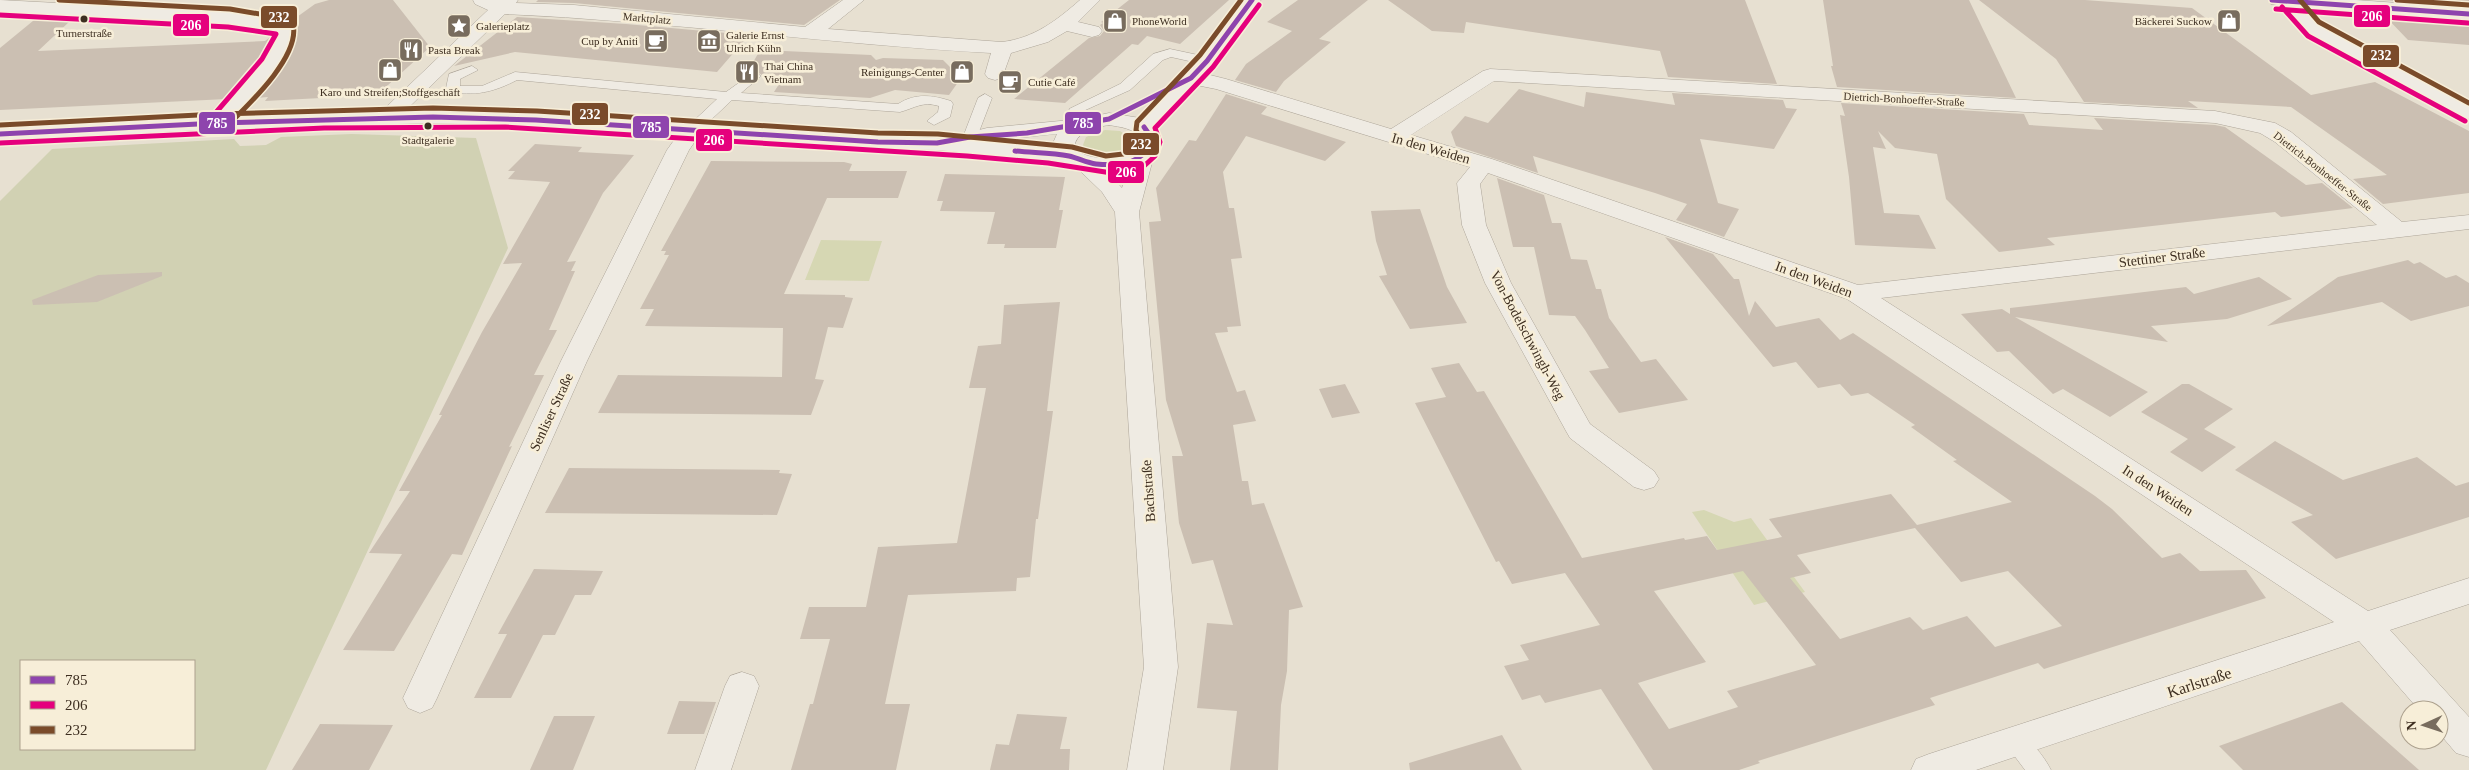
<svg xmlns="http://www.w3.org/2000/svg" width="2469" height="770" font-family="Georgia,serif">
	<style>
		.green { fill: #d6d7b3 }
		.cemetery { fill: #d1d1b3; fill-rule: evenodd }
		.building { fill: #cbbfb2; fill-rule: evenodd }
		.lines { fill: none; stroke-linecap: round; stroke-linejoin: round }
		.lane-casing { stroke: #ada599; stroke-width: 1 }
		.street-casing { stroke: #ada599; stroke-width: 1 }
		.lane { fill: #efebe3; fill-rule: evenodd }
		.street { fill: #efebe3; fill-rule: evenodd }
		.bus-1-casing { stroke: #f7eed8; stroke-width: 8 }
		.bus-2-casing { stroke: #f7eed8; stroke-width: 8 }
		.bus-3-casing { stroke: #f7eed8; stroke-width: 8 }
		.bus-1 { stroke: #8e44ad; stroke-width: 5 }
		.bus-2 { stroke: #e5007d; stroke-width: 5 }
		.bus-3 { stroke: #7a4b2a; stroke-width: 5 }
		.bus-dot { fill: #3d2e20; stroke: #f7eed8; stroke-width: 2 }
		.labels { text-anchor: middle; stroke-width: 5; stroke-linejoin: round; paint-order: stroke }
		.far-street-label { font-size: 11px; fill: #3d2e20; stroke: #f7eed8 }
		.far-poi-label { font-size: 11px; fill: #3d2e20; stroke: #f7eed8; text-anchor: start }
		.far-bus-label { font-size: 11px; fill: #3d2e20; stroke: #f7eed8 }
		.street-label { font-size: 14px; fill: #3d2e20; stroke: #f7eed8 }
		.near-street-label { font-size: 16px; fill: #3d2e20; stroke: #f7eed8 }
		.line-badge { stroke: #f7eed8; stroke-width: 2 }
		.badge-label { font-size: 14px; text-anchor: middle; font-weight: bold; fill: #fff }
	</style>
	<rect width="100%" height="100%" fill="#e7e0d1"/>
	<!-- green -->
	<path class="green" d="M 1105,130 L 1120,131 L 1129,137 L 1130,146 C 1118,157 1093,160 1083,145 L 1086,137 Z
		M 821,240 L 882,241 L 869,281 L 805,280 Z
		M 1704,510 L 1734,522 L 1751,518 L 1805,592 L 1754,605 L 1692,512 Z"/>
	<!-- cemetery -->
	<path class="cemetery" d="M 352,134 L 476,138 L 508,248 L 266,770 L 0,770 L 0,201 L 52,149 L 234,139 L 240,146 L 266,145 L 281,137 ZM 21,661 L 194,661 L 194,749 L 21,749 Z"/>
	<!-- building -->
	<path class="building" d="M 329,0 L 393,0 L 430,47 L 377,95 L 265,101 L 268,97 L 256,98 L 282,66 L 294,43 L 298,30 L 290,22 L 315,4 Z
		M 538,0 L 840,0 L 804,25 L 574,3 L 536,2 Z
		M 1129,0 L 1229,0 L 1180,44 L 1147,36 L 1138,45 L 1132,44 L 1065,103 L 1014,99 L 1089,38 L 1100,36 L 1104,31 L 1100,25 L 1103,23 L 1101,22 Z
		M 1298,0 L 1368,0 L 1319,39 L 1331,42 L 1284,81 L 1276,92 L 1235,80 L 1246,64 L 1292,31 L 1267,22 Z
		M 1388,0 L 1745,0 L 1777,84 L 1668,77 L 1660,51 L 1466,22 L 1464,33 L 1432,31 Z
		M 1823,0 L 1969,0 L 2016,98 L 1837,87 L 1831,66 L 1833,66 Z
		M 1979,0 L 2085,0 L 2192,8 L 2311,95 L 2375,82 L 2469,131 L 2469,193 L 2383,204 L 2353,179 L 2387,175 L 2291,107 L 2188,101 L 2198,108 L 2084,102 L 2056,59 Z
		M 2383,0 L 2469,0 L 2469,6 Z
		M 39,16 L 65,17 L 69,22 L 38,51 L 265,41 L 273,35 L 257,65 L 227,99 L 0,110 L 0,48 Z
		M 2385,16 L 2469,22 L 2469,45 L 2408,40 Z
		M 517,17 L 626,24 L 749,35 L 717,72 L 515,52 L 454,66 Z
		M 760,50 L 871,55 L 876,60 L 883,58 L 943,60 L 961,78 L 949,95 L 895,90 L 870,98 L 774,92 L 783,78 L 763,76 L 755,70 L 746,75 Z
		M 1519,89 L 1584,107 L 1586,92 L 1675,105 L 1672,93 L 1783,100 L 1786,108 L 1797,109 L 1774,149 L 1700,139 L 1718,203 L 1739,209 L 1724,237 L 1676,220 L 1687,204 L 1655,193 L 1533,156 L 1538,173 L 1456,146 L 1451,132 L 1465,116 L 1488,123 Z
		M 1226,94 L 1267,107 L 1261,114 L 1346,142 L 1325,161 L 1246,136 L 1223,172 L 1229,208 L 1234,208 L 1242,258 L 1231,259 L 1241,326 L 1227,327 L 1228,332 L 1215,333 L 1237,392 L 1245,390 L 1256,421 L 1233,425 L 1242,481 L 1248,481 L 1252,505 L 1264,503 L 1303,607 L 1289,610 L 1287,671 L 1281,705 L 1278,770 L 1230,770 L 1237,711 L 1197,708 L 1207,623 L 1233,625 L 1213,560 L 1192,564 L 1179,523 L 1172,456 L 1183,456 L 1166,400 L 1149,222 L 1161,221 L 1156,188 L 1189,140 L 1196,141 Z
		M 1841,103 L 2024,114 L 2029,125 L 2103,130 L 2094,118 L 2215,125 L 2225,127 L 2306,185 L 2322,183 L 2353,208 L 2281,217 L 2275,212 L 2047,238 L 2055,245 L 1999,252 L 1946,199 L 1937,154 L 1895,148 L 1878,131 L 1886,149 L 1873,147 L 1884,213 L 1919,215 L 1936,249 L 1855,245 L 1849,177 L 1840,115 L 1845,116 Z
		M 535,144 L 582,147 L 578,152 L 634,155 L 603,193 L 567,262 L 576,261 L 571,271 L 575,271 L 549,330 L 557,330 L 534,375 L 544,375 L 509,447 L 512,446 L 462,555 L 452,554 L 394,651 L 343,650 L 402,554 L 369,553 L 410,491 L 399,491 L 442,415 L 439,415 L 482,332 L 522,263 L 503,264 L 550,182 L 508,179 L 515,171 L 508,171 Z
		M 711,161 L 844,162 L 852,164 L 849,171 L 907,171 L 898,198 L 827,198 L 784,294 L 845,295 L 845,297 L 853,298 L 843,328 L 828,327 L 815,379 L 824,380 L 811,415 L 598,413 L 618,375 L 782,377 L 783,328 L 645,326 L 654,309 L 640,309 L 669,255 L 664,255 L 666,251 L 661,251 Z
		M 945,174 L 1065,177 L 1059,210 L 1063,210 L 1056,248 L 1004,248 L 1005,244 L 987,244 L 995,212 L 940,211 L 943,201 L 937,201 Z
		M 1497,178 L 1544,195 L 1552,223 L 1561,223 L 1571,259 L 1587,260 L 1596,289 L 1601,289 L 1609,318 L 1641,362 L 1656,359 L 1688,400 L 1619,413 L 1589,371 L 1609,368 L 1585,330 L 1575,316 L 1549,315 L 1534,247 L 1513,247 Z
		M 1420,209 L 1447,287 L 1467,323 L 1410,329 L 1379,276 L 1387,275 L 1376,241 L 1371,211 Z
		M 1665,237 L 1713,254 L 1734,279 L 1739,279 L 1749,316 L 1755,301 L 1776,327 L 1819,318 L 1840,340 L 1853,333 L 2095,496 L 2112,509 L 2162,558 L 2180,553 L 2200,571 L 2246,570 L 2266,598 L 2044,669 L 2038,663 L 1930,698 L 1935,705 L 1758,761 L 1760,763 L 1739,770 L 1653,770 L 1601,689 L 1545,703 L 1540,695 L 1522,700 L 1504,666 L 1529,660 L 1520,645 L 1600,625 L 1565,573 L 1512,584 L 1499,561 L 1496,562 L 1415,403 L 1446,397 L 1431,368 L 1459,363 L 1477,392 L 1484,391 L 1582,558 L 1684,538 L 1685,540 L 1707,536 L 1717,550 L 1782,537 L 1769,519 L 1891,494 L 1917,525 L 2012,502 L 1953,461 L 1957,460 L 1911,427 L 1915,425 L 1868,393 L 1851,396 L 1840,384 L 1818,388 L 1796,362 L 1773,367 ZM 1915,528 L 1961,582 L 2008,571 L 2062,626 L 1995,647 L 1967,616 L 1923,630 L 1910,617 L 1840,639 L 1790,578 L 1811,573 L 1797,555 ZM 1743,571 L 1816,665 L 1727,691 L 1738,707 L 1669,729 L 1638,683 L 1706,662 L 1654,591 Z
		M 2408,260 L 2414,264 L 2420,262 L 2446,278 L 2456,275 L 2469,283 L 2469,306 L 2411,321 L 2382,302 L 2267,326 L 2338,277 Z
		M 162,272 L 162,276 L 97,302 L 33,305 L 32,300 L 98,275 Z
		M 2259,277 L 2292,299 L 2227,319 L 2151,326 L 2168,342 L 2015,317 L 2148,392 L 2110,417 L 2063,389 L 2053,394 L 2009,351 L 1997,352 L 1961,314 L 2002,309 L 2010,314 L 2010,308 L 2186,287 L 2194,294 Z
		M 1060,302 L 1047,411 L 1053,411 L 1038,519 L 1036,519 L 1030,577 L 1017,578 L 1016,591 L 908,595 L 885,704 L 910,704 L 896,770 L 791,770 L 810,704 L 813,704 L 830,639 L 800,639 L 809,607 L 866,607 L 878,547 L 957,543 L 986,388 L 969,388 L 978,346 L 1001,344 L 1004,305 Z
		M 1345,384 L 1360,413 L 1332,418 L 1319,389 Z
		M 2182,384 L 2189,384 L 2233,409 L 2204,429 L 2236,447 L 2202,472 L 2170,452 L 2188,439 L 2141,412 Z
		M 2275,441 L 2343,480 L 2417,457 L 2456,486 L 2469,482 L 2469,517 L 2336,559 L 2291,522 L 2313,515 L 2235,470 Z
		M 569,468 L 780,470 L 779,473 L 792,474 L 777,515 L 545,513 Z
		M 534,569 L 603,571 L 591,595 L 575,595 L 555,635 L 543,635 L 511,698 L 474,698 L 507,634 L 498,634 Z
		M 679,701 L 716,702 L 704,734 L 667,734 Z
		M 2342,702 L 2419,770 L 2243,770 L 2219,746 Z
		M 1017,714 L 1067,717 L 1060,749 L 1070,749 L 1069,770 L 990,770 L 996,744 L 1009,745 Z
		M 554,716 L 595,716 L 573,770 L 530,770 Z
		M 320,724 L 393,725 L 369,770 L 292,770 Z
		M 1502,735 L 1522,770 L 1410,770 L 1409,763 Z"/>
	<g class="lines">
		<defs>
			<path id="lane" d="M 1170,49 L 1212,58 L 1213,61 L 1207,65 L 1171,57 L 1163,60 L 1130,90 L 1081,112 L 1071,112 L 1069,109 L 1120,84 L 1153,54 Z
				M 472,66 L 478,70 L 460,79 L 460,86 L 482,86 L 515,72 L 726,92 L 754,72 L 761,76 L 741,93 L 898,104 C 915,93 932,95 951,101 L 953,104 L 950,117 L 934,125 L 927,121 L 938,112 L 939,106 C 922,101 915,108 900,112 L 732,100 L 696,134 L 691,135 L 684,131 L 686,128 L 717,99 L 517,80 C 494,92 474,97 448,91 L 446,88 L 449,74 Z
				M 985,94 L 992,98 L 977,137 L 975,140 L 965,140 L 963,137 L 978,98 Z
				M 2015,732 C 2029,737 2044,756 2051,770 L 2025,770 L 2004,742 L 2007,735 Z"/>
			<path id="street" d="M 0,0 L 229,12 L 287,22 L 296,30 C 290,63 258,92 236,116 L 381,112 L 488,10 L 475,4 L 473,0 L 518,0 L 516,3 L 574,5 L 805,27 L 843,0 L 864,0 L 828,29 L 1002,42 C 1034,38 1056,21 1080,0 L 1100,0 L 1078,22 L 1099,27 L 1102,31 L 1099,35 L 1092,37 L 1067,31 L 1048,42 L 1011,53 L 1002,78 L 995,80 L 988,78 L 985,74 L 991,53 C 828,44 667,21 505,14 L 405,111 L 536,114 L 985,141 L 979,140 L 976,135 L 979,130 L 987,128 L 1081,119 L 1109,113 L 1140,118 L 1200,57 L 1242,0 L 1261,0 L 1206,74 L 1226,79 L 1391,129 L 1483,71 L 1490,69 L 2215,111 L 2275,123 L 2291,132 L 2402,222 L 2469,215 L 2469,229 L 1881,298 L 2368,611 L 2469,578 L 2469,604 L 2390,630 L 2469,717 L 2469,757 L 2456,753 L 2439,733 L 2439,710 L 2419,710 L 2359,641 L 1976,770 L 1911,770 L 1916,759 L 1929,754 L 2334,622 L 1847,299 L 1488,173 L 1480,184 L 1486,225 L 1511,283 L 1590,424 L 1654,471 L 1659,479 L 1654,487 L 1644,490 L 1634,487 L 1570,438 L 1566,431 L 1485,283 L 1462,225 L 1457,183 L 1470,167 L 1216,89 L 1196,85 L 1156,128 L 1162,138 L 1161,147 L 1154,155 L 1139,212 L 1178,667 L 1163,770 L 1127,770 L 1144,667 L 1115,212 L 1102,192 L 1076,167 L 1065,162 L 937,150 L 878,149 L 698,137 L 689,150 L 587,361 L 437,698 L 432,708 L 420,713 L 408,708 L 403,698 L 561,361 L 667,150 L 677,136 L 536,126 L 433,123 L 218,129 L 0,141 L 0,127 L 212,117 C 233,95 270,62 276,32 L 229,24 L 0,12 ZM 1494,81 L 2215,123 L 2260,133 L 2275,142 L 2377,225 L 1858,285 L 1492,159 L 1411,135 ZM 1109,125 C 1120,127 1134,128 1140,138 L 1139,145 C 1124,159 1093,163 1077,150 L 1075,143 C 1080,130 1097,127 1109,125 ZM 1057,134 L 1053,143 L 1054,148 L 989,141 ZM 1128,168 L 1122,188 L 1106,171 Z
				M 2269,0 L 2356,0 L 2469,8 L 2469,20 L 2305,8 L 2320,25 L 2469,104 L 2469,119 L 2461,118 L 2306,33 L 2283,6 L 2271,4 Z
				M 742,672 L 754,676 L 759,686 L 731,770 L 695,770 L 725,686 L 730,676 Z"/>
		</defs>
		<!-- lane casing -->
		<use href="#lane" class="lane-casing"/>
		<!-- street casing -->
		<use href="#street" class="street-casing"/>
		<!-- lane -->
		<use href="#lane" class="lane"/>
		<!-- street -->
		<use href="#street" class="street"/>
		<defs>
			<path id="bus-1" d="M 2272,0 L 2469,14
				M 0,134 L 218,123 L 433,117 L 536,120 L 878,142 L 937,143 L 970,137 L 1027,133 L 1109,119 L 1191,78 L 1207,61 L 1252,0
				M 1015,151 C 1033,153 1052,152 1069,156 C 1078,158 1087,163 1096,164 C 1118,166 1148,164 1151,137 L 1144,127"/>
			<path id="bus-2" d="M 2282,7 L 2308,36 L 2465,121
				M 2276,9 L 2468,23
				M 0,15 L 228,27 L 276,34 L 262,59 L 212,117
				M 0,143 L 324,128 L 505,127 L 967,156 L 1048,163 L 1118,174 L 1132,171 L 1144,166 L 1155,156 L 1160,142 L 1155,128 L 1213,67 L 1259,5"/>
			<path id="bus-3" d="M 59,0 L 230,9 L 283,18 L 293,24 C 301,57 246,107 224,129
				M 2300,0 L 2319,22 L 2469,103
				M 2397,0 L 2469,5
				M 0,125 L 218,114 L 433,108 L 537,111 L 878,133 L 938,134 L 1072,147 L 1106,156 L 1123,154 L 1140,146 L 1142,140 L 1136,130 L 1137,122 L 1200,55 L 1241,0"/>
		</defs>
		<!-- bus-1 casing -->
		<use href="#bus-1" class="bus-1-casing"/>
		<!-- bus-2 casing -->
		<use href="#bus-2" class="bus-2-casing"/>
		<!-- bus-3 casing -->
		<use href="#bus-3" class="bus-3-casing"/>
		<!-- bus-1 -->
		<use href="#bus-1" class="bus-1"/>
		<!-- bus-2 -->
		<use href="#bus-2" class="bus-2"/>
		<!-- bus-3 -->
		<use href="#bus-3" class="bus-3"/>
	</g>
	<!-- icons -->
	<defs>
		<symbol id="shop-square" viewBox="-11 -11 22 22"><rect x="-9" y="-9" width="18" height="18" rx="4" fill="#786c5e" stroke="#f7eed8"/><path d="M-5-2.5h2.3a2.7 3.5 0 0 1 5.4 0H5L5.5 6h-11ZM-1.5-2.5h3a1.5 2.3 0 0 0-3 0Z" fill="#fff"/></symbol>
		<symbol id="sight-square" viewBox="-11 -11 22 22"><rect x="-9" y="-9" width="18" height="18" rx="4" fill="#786c5e" stroke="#f7eed8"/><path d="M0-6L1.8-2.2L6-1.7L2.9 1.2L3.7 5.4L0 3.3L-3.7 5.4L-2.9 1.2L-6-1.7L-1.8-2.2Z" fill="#fff"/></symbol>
		<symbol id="cafe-square" viewBox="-11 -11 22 22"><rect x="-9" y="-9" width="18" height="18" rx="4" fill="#786c5e" stroke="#f7eed8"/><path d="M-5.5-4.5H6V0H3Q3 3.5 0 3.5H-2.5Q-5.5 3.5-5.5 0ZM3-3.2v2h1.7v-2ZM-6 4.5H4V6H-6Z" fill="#fff"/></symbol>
		<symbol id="museum-square" viewBox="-11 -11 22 22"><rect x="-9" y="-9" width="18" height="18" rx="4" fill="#786c5e" stroke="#f7eed8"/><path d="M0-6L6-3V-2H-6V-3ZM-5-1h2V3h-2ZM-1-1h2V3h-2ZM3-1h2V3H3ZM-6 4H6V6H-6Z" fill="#fff"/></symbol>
		<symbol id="restaurant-square" viewBox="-11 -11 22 22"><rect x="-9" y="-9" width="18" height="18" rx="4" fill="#786c5e" stroke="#f7eed8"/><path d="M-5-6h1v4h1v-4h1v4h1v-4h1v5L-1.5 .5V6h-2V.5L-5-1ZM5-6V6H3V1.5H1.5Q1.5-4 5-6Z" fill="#fff"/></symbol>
	</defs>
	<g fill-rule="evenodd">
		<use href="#shop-square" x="1101" y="7" width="28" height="28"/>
		<use href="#shop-square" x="2215" y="7" width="28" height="28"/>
		<use href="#sight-square" x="445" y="12" width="28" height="28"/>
		<use href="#cafe-square" x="642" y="27" width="28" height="28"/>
		<use href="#museum-square" x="695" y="27" width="28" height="28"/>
		<use href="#restaurant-square" x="397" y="36" width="28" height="28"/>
		<use href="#shop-square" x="376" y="56" width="28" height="28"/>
		<use href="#restaurant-square" x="733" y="58" width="28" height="28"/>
		<use href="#shop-square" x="948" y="58" width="28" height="28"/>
		<use href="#cafe-square" x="996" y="68" width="28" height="28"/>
	</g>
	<!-- markers -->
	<g class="bus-dot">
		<circle cx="84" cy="19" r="4.5"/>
		<circle cx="428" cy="126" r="4.5"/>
	</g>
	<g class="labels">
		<!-- far-street labels -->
		<g class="far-street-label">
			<text transform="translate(647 18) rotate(5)" y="4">Marktplatz</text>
			<text transform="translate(1904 99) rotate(3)" y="4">Dietrich-Bonhoeffer-Straße</text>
			<text transform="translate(2323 171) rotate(38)" y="4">Dietrich-Bonhoeffer-Straße</text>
		</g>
		<!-- far-poi labels -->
		<g class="far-poi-label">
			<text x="1132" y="25">PhoneWorld</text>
			<text x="2212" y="25" text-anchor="end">Bäckerei Suckow</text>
			<text x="476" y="30">Galerieplatz</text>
			<text x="726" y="39">Galerie Ernst<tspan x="726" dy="13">Ulrich Kühn</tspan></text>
			<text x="638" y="45" text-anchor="end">Cup by Aniti</text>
			<text x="428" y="54">Pasta Break</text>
			<text x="764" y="70">Thai China<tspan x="764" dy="13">Vietnam</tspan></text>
			<text x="944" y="76" text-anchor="end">Reinigungs-Center</text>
			<text x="1028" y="86">Cutie Café</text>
			<text x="390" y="96" text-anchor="middle">Karo und Streifen;Stoffgeschäft</text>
		</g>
		<!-- far-bus labels -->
		<g class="far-bus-label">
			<text x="84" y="37">Turnerstraße</text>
			<text x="428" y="144">Stadtgalerie</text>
		</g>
		<!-- street labels -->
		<g class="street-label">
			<text transform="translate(1431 148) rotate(16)" y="5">In den Weiden</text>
			<text transform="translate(2162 257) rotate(-7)" y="5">Stettiner Straße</text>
			<text transform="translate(1814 279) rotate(20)" y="5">In den Weiden</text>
			<text transform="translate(1528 335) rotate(62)" y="5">Von-Bodelschwingh-Weg</text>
			<text transform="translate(551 412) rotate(-65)" y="5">Senliser Straße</text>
			<text transform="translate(2158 490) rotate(33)" y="5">In den Weiden</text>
			<text transform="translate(1148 491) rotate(-94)" y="5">Bachstraße</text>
		</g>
		<!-- near-street labels -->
		<g class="near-street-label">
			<text transform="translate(2199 682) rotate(-18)" y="6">Karlstraße</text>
		</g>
	</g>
	<g class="line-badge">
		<rect x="2353" y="4" width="38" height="24" rx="5" fill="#e5007d"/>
		<rect x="260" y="5" width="38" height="24" rx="5" fill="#7a4b2a"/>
		<rect x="172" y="13" width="38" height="24" rx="5" fill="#e5007d"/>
		<rect x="2362" y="44" width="38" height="24" rx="5" fill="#7a4b2a"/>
		<rect x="571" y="102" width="38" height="24" rx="5" fill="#7a4b2a"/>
		<rect x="198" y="111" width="38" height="24" rx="5" fill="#8e44ad"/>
		<rect x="1064" y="111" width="38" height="24" rx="5" fill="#8e44ad"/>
		<rect x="632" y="115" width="38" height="24" rx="5" fill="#8e44ad"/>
		<rect x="695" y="128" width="38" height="24" rx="5" fill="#e5007d"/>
		<rect x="1122" y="132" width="38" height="24" rx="5" fill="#7a4b2a"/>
		<rect x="1107" y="160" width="38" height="24" rx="5" fill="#e5007d"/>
	</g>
	<g class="badge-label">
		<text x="2372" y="21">206</text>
		<text x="279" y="22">232</text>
		<text x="191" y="30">206</text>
		<text x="2381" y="60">232</text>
		<text x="590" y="119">232</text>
		<text x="217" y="128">785</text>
		<text x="1083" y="128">785</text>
		<text x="651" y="132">785</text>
		<text x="714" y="145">206</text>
		<text x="1141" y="149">232</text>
		<text x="1126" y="177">206</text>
	</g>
	<!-- legend -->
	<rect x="20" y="660" width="175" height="90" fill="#f7eed8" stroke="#ada18e"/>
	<rect x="30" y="676" width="25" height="8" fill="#8e44ad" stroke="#ada18e"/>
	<text x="65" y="685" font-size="15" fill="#3d2e20">785</text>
	<rect x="30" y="701" width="25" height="8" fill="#e5007d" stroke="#ada18e"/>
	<text x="65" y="710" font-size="15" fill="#3d2e20">206</text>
	<rect x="30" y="726" width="25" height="8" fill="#7a4b2a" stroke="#ada18e"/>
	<text x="65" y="735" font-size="15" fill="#3d2e20">232</text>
	<!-- north arrow -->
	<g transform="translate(2424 725) rotate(267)"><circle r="24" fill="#f7eed8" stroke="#ada18e"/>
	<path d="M0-4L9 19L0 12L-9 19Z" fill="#786c5e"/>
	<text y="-8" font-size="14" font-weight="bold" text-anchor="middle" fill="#3d2e20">N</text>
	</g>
</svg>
